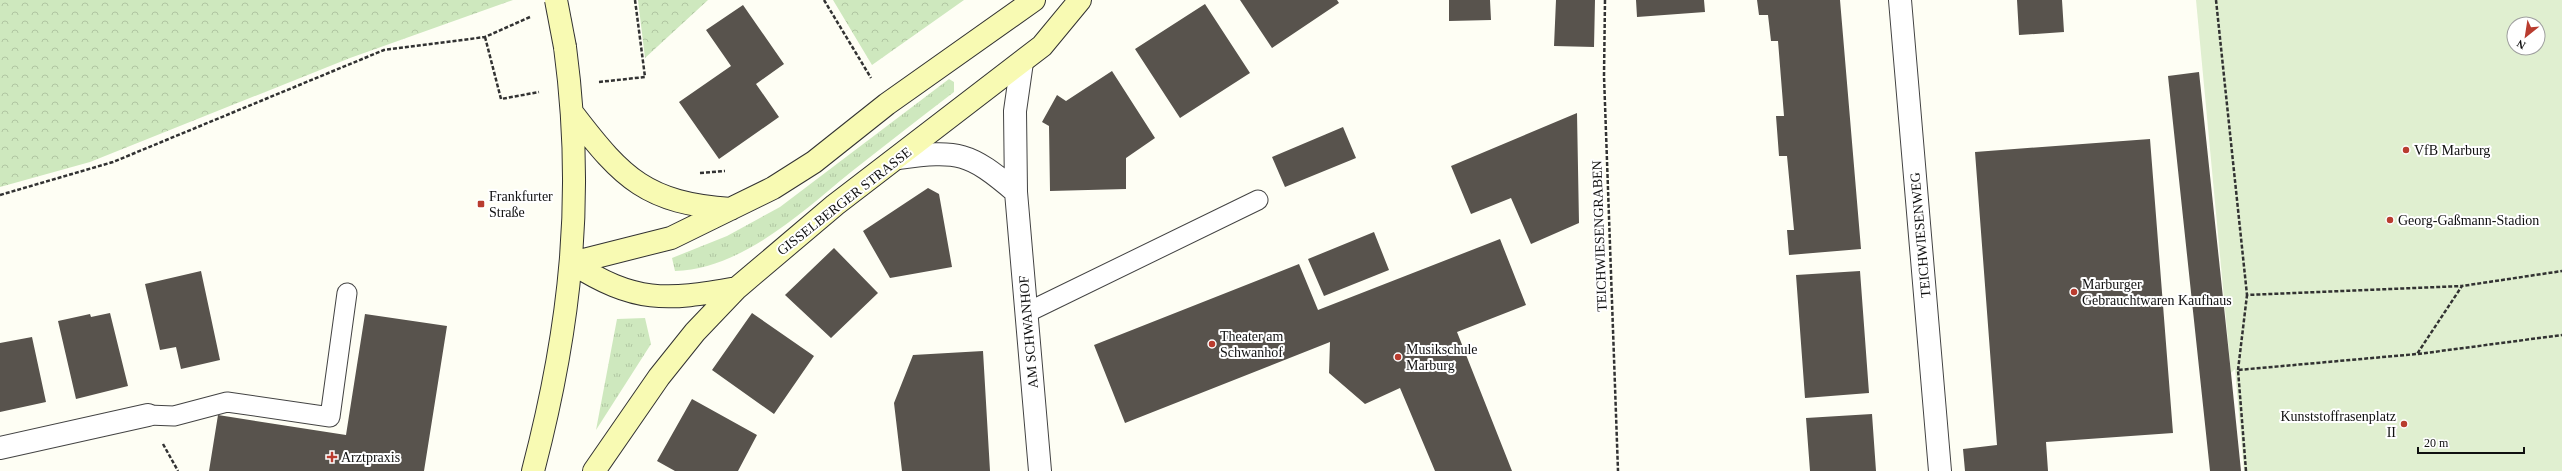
<svg xmlns="http://www.w3.org/2000/svg" width="2562" height="471" font-family="'Times New Roman',serif">
	<style>
		.grass { fill: url(#grass-tufts) }
		.park { fill: url(#park-crowns) }
		.pitch { fill: #e0efd0; fill-rule: evenodd }
		.building { fill: #58534d }
		.lines { fill: none; stroke-linecap: round; stroke-linejoin: round }
		.service-casing { stroke: #434343; stroke-width: 21 }
		.minor-casing { stroke: #434343; stroke-width: 24 }
		.secondary-casing { stroke: #323232; stroke-width: 24 }
		.path { stroke: #323232; stroke-width: 2.5; stroke-dasharray: 4 2; stroke-linecap: butt }
		.service { stroke: #fff; stroke-width: 19 }
		.minor { stroke: #fff; stroke-width: 22 }
		.secondary { stroke: #f8fab3; stroke-width: 22 }
		.secondary-bridge-casing { stroke: #323232; stroke-width: 24; stroke-linecap: butt }
		.secondary-bridge { stroke: #f8fab3; stroke-width: 22 }
		.poi-dot { fill: #b93c2f; stroke: #fff; stroke-width: 1.5 }
		.labels { text-anchor: middle; stroke-width: 4; stroke-linejoin: round; paint-order: stroke }
		.poi-label { font-size: 14px; fill: #101010; stroke: #fff; text-anchor: start }
		.street-label { font-size: 14px; fill: #101010; stroke: #fff }
	</style>
	<defs>
		<pattern id="grass-tufts" width="24" height="20" patternUnits="userSpaceOnUse"><rect width="24" height="20" fill="#cee8be"/><path d="M3 7l-1-3M5 7V3M7 7l1-3M15 17l-1-3M17 17v-4M19 17l1-3" fill="none" stroke="#b0c6a2"/></pattern>
		<pattern id="park-crowns" width="20" height="18" patternUnits="userSpaceOnUse"><rect width="20" height="18" fill="#cee8be"/><path d="M2 6a3 3 0 1 1 6 0M12 15a3 3 0 1 1 6 0" fill="none" stroke="#b0c6a2"/></pattern>
	</defs>
	<rect width="100%" height="100%" fill="#fefef4"/>
	<!-- grass -->
	<path class="grass" d="M 949,79 L 954,82 L 954,92 C 919,119 885,145 851,172 C 802,212 742,269 675,271 L 672,258 L 727,236 L 780,207 Z
		M 645,318 L 651,344 L 596,430 L 617,319 Z"/>
	<!-- park -->
	<path class="park" d="M 0,0 L 513,0 L 350,58 L 90,162 L 0,187 Z
		M 638,0 L 708,0 L 645,58 Z
		M 833,0 L 964,0 L 872,65 Z"/>
	<!-- pitch -->
	<path class="pitch" d="M 2196,0 L 2562,0 L 2562,471 L 2244,471 L 2235,369 L 2231,373 ZM 2514,24 L 2538,24 L 2538,48 L 2514,48 Z"/>
	<!-- building -->
	<path class="building" d="M 1240,0 L 1337,0 L 1339,3 L 1272,48 Z
		M 1449,0 L 1490,0 L 1491,20 L 1449,21 Z
		M 1556,0 L 1595,0 L 1594,47 L 1554,46 Z
		M 1636,0 L 1704,0 L 1705,12 L 1637,17 Z
		M 1757,0 L 1840,0 L 1861,249 L 1789,255 L 1787,230 L 1794,230 L 1787,156 L 1779,156 L 1776,116 L 1784,116 L 1778,41 L 1771,41 L 1768,15 L 1759,15 Z
		M 2017,0 L 2062,0 L 2064,32 L 2019,35 Z
		M 1205,4 L 1250,73 L 1180,118 L 1135,49 Z
		M 743,5 L 784,64 L 756,84 L 779,117 L 719,159 L 679,102 L 731,66 L 706,30 Z
		M 1112,71 L 1155,138 L 1126,158 L 1126,189 L 1050,191 L 1049,126 L 1042,122 L 1057,95 L 1066,101 Z
		M 2199,72 L 2231,373 L 2241,471 L 2210,471 L 2168,76 Z
		M 1577,113 L 1579,223 L 1531,244 L 1511,198 L 1471,214 L 1451,166 Z
		M 1343,127 L 1356,158 L 1285,187 L 1272,157 Z
		M 2150,139 L 2173,433 L 2046,442 L 2048,471 L 1965,471 L 1963,449 L 1997,445 L 1975,152 Z
		M 928,188 L 939,194 L 952,267 L 890,278 L 863,231 Z
		M 1374,232 L 1389,270 L 1324,296 L 1308,259 Z
		M 1500,239 L 1526,305 L 1457,332 L 1512,471 L 1435,471 L 1400,388 L 1365,404 L 1329,373 L 1330,342 L 1125,423 L 1094,345 L 1299,264 L 1318,310 Z
		M 834,248 L 878,293 L 831,338 L 785,295 Z
		M 201,271 L 220,360 L 181,369 L 176,347 L 160,350 L 145,284 Z
		M 1860,271 L 1869,393 L 1805,398 L 1796,275 Z
		M 110,313 L 128,386 L 76,399 L 58,321 L 90,314 L 91,317 Z
		M 752,313 L 814,356 L 774,414 L 712,370 Z
		M 365,314 L 447,326 L 424,471 L 209,471 L 218,415 L 346,435 Z
		M 32,337 L 46,402 L 0,412 L 0,343 Z
		M 983,351 L 990,471 L 902,471 L 894,403 L 913,355 Z
		M 692,399 L 757,435 L 738,471 L 675,471 L 657,461 Z
		M 1872,414 L 1876,471 L 1810,471 L 1806,418 Z"/>
	<g class="lines">
		<defs>
			<path id="service" d="M 1026,313 L 1258,200
				M 148,415 L 174,416 L 227,402 L 330,417 L 347,293"/>
			<path id="minor" d="M 1900,0 L 1940,471
				M 1022,62 L 1015,111 L 1016,192 L 1040,471
				M 898,158 C 959,150 969,152 1016,192
				M 0,448 L 148,415"/>
			<path id="secondary" d="M 574,115 C 623,179 647,203 731,209
				M 572,263 L 671,238 L 773,188 L 814,162 L 887,104 L 1034,0
				M 572,263 C 635,303 665,301 737,288
				M 533,471 C 571,326 585,196 565,47
				M 594,471 L 659,377 L 695,332 L 737,288 L 835,205 L 1042,46 L 1080,0"/>
		</defs>
		<!-- service casing -->
		<use href="#service" class="service-casing"/>
		<!-- minor casing -->
		<use href="#minor" class="minor-casing"/>
		<!-- secondary casing -->
		<use href="#secondary" class="secondary-casing"/>
		<!-- path -->
		<path class="path" d="M 824,0 L 871,78
			M 1605,0 L 1604,76 L 1618,471
			M 2216,0 L 2247,295 L 2462,286
			M 485,37 L 501,99 L 539,92
			M 599,82 L 645,77 L 635,0
			M 700,173 L 725,171
			M 0,195 L 113,162 L 384,50 L 485,37 L 530,17
			M 2418,354 L 2562,335
			M 2238,370 L 2247,295
			M 163,444 L 178,471
			M 2246,471 L 2238,370 L 2417,354 L 2462,286 L 2562,271"/>
		<!-- service -->
		<use href="#service" class="service"/>
		<!-- minor -->
		<use href="#minor" class="minor"/>
		<!-- secondary -->
		<use href="#secondary" class="secondary"/>
		<defs>
			<path id="secondary-bridge" d="M 556,0 L 565,47"/>
		</defs>
		<!-- secondary-bridge casing -->
		<use href="#secondary-bridge" class="secondary-bridge-casing"/>
		<!-- secondary-bridge -->
		<use href="#secondary-bridge" class="secondary-bridge"/>
	</g>
	<!-- markers -->
	<g class="poi-dot">
		<circle cx="2406" cy="150" r="4"/>
		<rect x="477" y="200" width="8" height="8" rx="2"/>
		<circle cx="2390" cy="220" r="4"/>
		<circle cx="2074" cy="292" r="4"/>
		<circle cx="1212" cy="344" r="4"/>
		<circle cx="1398" cy="357" r="4"/>
		<circle cx="2404" cy="424" r="4"/>
		<path d="M330 451h4v4h4v4h-4v4h-4v-4h-4v-4h4z"/>
	</g>
	<g class="labels">
		<!-- poi labels -->
		<g class="poi-label">
			<text x="2414" y="155">VfB Marburg</text>
			<text x="489" y="201">Frankfurter<tspan x="489" dy="16">Straße</tspan></text>
			<text x="2398" y="225">Georg-Gaßmann-Stadion</text>
			<text x="2082" y="289">Marburger<tspan x="2082" dy="16">Gebrauchtwaren Kaufhaus</tspan></text>
			<text x="1220" y="341">Theater am<tspan x="1220" dy="16">Schwanhof</tspan></text>
			<text x="1406" y="354">Musikschule<tspan x="1406" dy="16">Marburg</tspan></text>
			<text x="2396" y="421" text-anchor="end">Kunststoffrasenplatz<tspan x="2396" dy="16">II</tspan></text>
			<text x="341" y="462">Arztpraxis</text>
		</g>
		<!-- street labels -->
		<g class="street-label">
			<text transform="translate(844 201) rotate(-38)" y="5">GISSELBERGER STRASSE</text>
			<text transform="translate(1920 235) rotate(-95)" y="5">TEICHWIESENWEG</text>
			<text transform="translate(1599 236) rotate(-92)" y="5">TEICHWIESENGRABEN</text>
			<text transform="translate(1028 332) rotate(-95)" y="5">AM SCHWANHOF</text>
		</g>
	</g>
	<!-- north arrow -->
	<g transform="translate(2526 36) rotate(210)"><circle r="19" fill="#ffffff" stroke="#9f9f9f"/>
	<path d="M0-3L7 15L0 10L-7 15Z" fill="#b93c2f"/>
	<text y="-6" font-size="11" font-weight="bold" text-anchor="middle" fill="#101010">N</text>
	</g>
	<!-- scale -->
	<path d="M2418 447v6h106v-6" fill="none" stroke="#101010" stroke-width="2"/>
	<text x="2424" y="447" font-size="12" fill="#101010" stroke="#ffffff" stroke-width="3" paint-order="stroke">20 m</text>
</svg>
